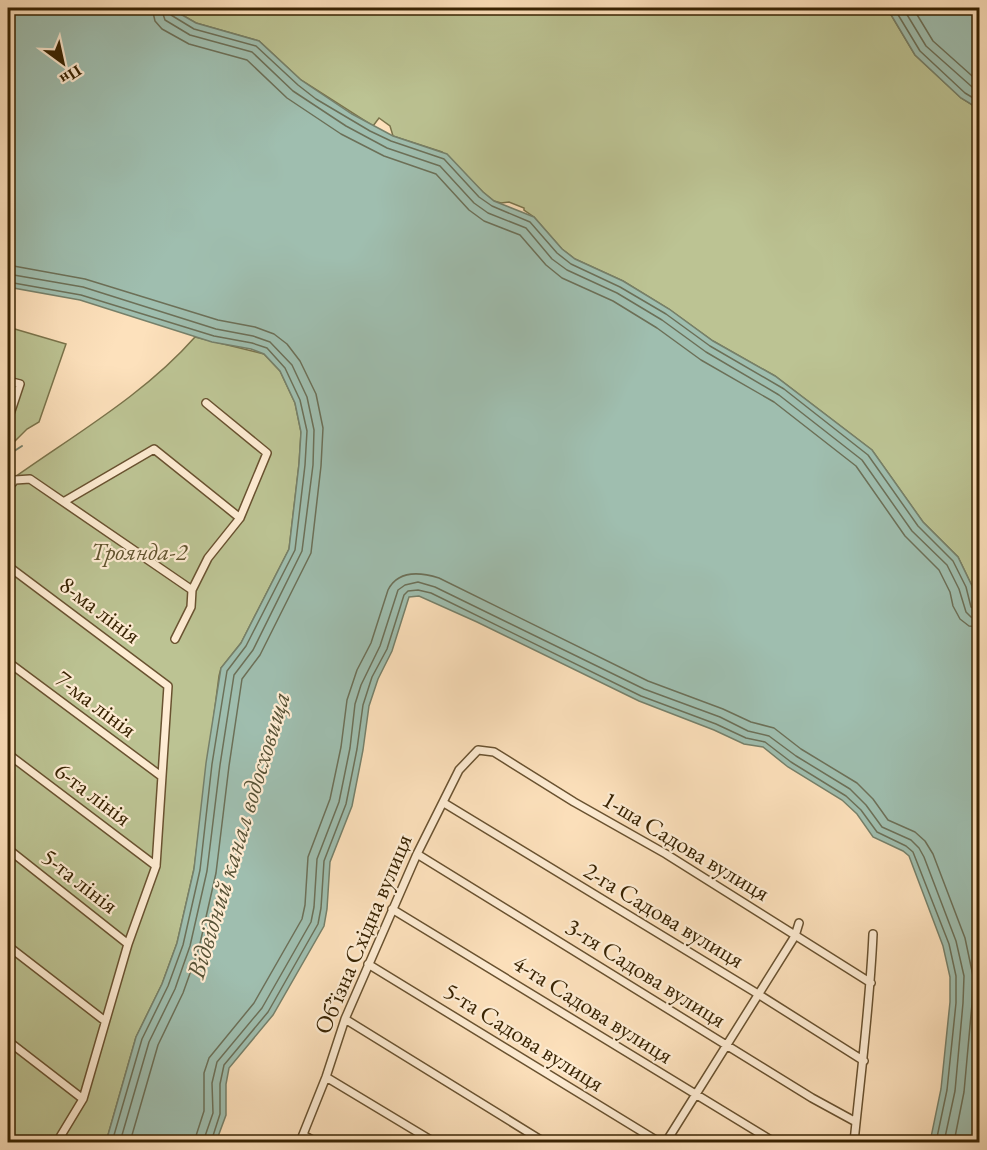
<svg xmlns="http://www.w3.org/2000/svg" width="987" height="1150" font-family="'EB Garamond',serif">
	<style>
		.green { fill: #bcc393; stroke: #7a734a; stroke-width: 1.5 }
		.water { fill: #9fbeaf; stroke: #76806a; stroke-width: 1.5 }
		.lines { fill: none; stroke-linecap: round; stroke-linejoin: round }
		.shore { stroke: #6c7058; stroke-width: 1.5 }
		.stream { stroke: #76806a; stroke-width: 2 }
		.minor-casing { stroke: #695230; stroke-width: 10 }
		.minor { stroke: #feecd3; stroke-width: 7 }
		.labels { text-anchor: middle; stroke-width: 4.5; stroke-linejoin: round; paint-order: stroke }
		.park-label { font-size: 24px; font-style: italic; fill: #60532e; stroke: #feecd3 }
		.street-label { font-size: 24px; fill: #382302; stroke: #feecd3 }
		.water-label { font-size: 26px; font-style: italic; fill: #575236; stroke: #feecd3 }
	</style>
	<rect width="100%" height="100%" fill="#fde1bc"/>
	<filter id="stains"><feTurbulence type="fractalNoise" baseFrequency=".00333" numOctaves="4"/><feColorMatrix values="0 0 0 0 .2 0 0 0 0 .09 0 0 0 0 .02 0 0 0 .5 -.17"/></filter>
	<radialGradient id="worn" r=".72"><stop offset=".6" stop-color="#630" stop-opacity="0"/><stop offset="1" stop-color="#630" stop-opacity=".3"/></radialGradient>
	<!-- green -->
	<path class="green" d="M 170,8 L 887,8 L 915,55 L 961,98 L 979,109 L 979,610 L 974,599 L 972,586 L 958,557 L 923,522 L 872,450 L 775,376 L 713,341 L 669,309 L 623,281 L 575,259 L 562,249 L 534,217 L 524,210 L 524,208 L 509,202 L 501,203 L 494,201 L 483,192 L 442,152 L 393,136 L 390,126 L 379,118 L 373,126 L 301,80 L 259,41 L 196,23 Z
		M 8,327 L 66,344 L 39,422 L 27,429 L 8,448 Z
		M 195,337 L 264,354 L 280,371 L 295,403 L 301,432 L 299,464 L 289,549 L 241,643 L 221,668 L 219,676 L 194,869 L 177,943 L 162,984 L 136,1037 L 106,1142 L 8,1142 L 8,482 C 72,436 143,396 195,337 Z"/>
	<!-- water -->
	<path class="water" d="M 8,8 L 170,8 L 196,23 L 259,41 L 301,80 L 352,114 L 393,136 L 447,154 L 483,192 L 494,201 L 534,217 L 562,249 L 575,259 L 623,281 L 669,309 L 713,341 L 775,376 L 872,450 L 923,522 L 958,557 L 972,586 L 974,599 L 979,610 L 979,1142 L 930,1142 L 941,1089 L 950,1002 L 950,977 L 943,946 L 909,856 L 903,851 L 873,837 L 857,814 L 842,800 L 788,767 L 763,747 L 744,744 L 714,730 L 639,701 L 477,622 L 419,596 L 409,597 L 392,651 L 378,679 L 369,706 L 363,750 L 352,806 L 330,862 L 327,909 L 324,926 L 273,1015 L 229,1068 L 226,1084 L 226,1115 L 216,1142 L 106,1142 L 136,1037 L 162,984 L 177,943 L 194,869 L 206,763 L 221,668 L 241,643 L 289,549 L 299,464 L 301,432 L 295,403 L 280,371 L 264,354 L 251,349 L 212,342 L 80,300 L 8,287 Z
		M 887,8 L 979,8 L 979,109 L 961,98 L 915,55 Z"/>
	<g class="lines">
		<!-- shore -->
		<path class="shore" d="M 152,8 L 155,21 L 162,29 L 189,44 L 247,60 L 287,98 L 341,134 L 384,156 L 436,174 L 469,210 L 484,221 L 520,235 L 546,265 L 562,278 L 613,301 L 657,328 L 701,360 L 774,402 L 856,466 L 905,536 L 939,570 L 950,592 L 953,606 L 960,619 L 969,626 L 980,627
			M 161,8 L 165,20 L 190,35 L 252,52 L 293,91 L 346,126 L 387,148 L 440,166 L 474,203 L 488,213 L 526,228 L 552,259 L 567,270 L 617,293 L 662,320 L 706,352 L 779,395 L 862,460 L 912,531 L 947,565 L 959,589 L 966,612 L 971,617 L 980,618
			M 168,8 L 171,15 L 194,29 L 256,46 L 298,85 L 316,99 L 370,131 L 391,141 L 444,159 L 479,197 L 492,206 L 530,222 L 557,253 L 571,264 L 620,287 L 666,314 L 710,346 L 784,389 L 868,455 L 918,526 L 953,561 L 966,587 L 971,607 L 980,611
			M 894,8 L 920,51 L 965,93 L 980,102
			M 903,8 L 926,46 L 980,94
			M 913,8 L 933,41 L 980,83
			M 8,265 L 85,279 L 218,320 L 255,327 L 274,334 L 287,344 L 300,361 L 316,394 L 323,428 L 321,466 L 311,553 L 260,655 L 242,679 L 229,766 L 216,873 L 199,948 L 183,993 L 158,1045 L 130,1142
			M 8,274 L 83,287 L 216,329 L 253,336 L 270,342 L 292,365 L 307,397 L 314,430 L 313,465 L 302,551 L 253,650 L 234,675 L 220,765 L 207,871 L 190,946 L 175,989 L 149,1042 L 120,1142
			M 8,282 L 81,295 L 214,336 L 252,343 L 267,348 L 285,368 L 300,400 L 307,431 L 305,465 L 295,550 L 246,646 L 227,671 L 212,764 L 200,870 L 183,945 L 168,986 L 142,1039 L 112,1142
			M 194,1142 L 204,1111 L 204,1073 L 209,1058 L 254,1003 L 302,919 L 305,905 L 308,857 L 330,799 L 341,747 L 347,700 L 357,670 L 371,643 L 388,590 C 398,570 420,572 439,578 L 648,681 L 723,709 L 751,722 L 774,728 L 801,749 L 857,783 L 873,799 L 888,820 L 915,832 L 925,841 L 933,854 L 965,938 L 973,976 L 972,1004 L 964,1092 L 954,1142
			M 203,1142 L 213,1113 L 212,1083 L 217,1062 L 262,1008 L 311,922 L 314,907 L 317,859 L 339,802 L 350,748 L 355,704 L 361,685 L 380,646 L 398,590 L 405,585 L 418,582 L 435,587 L 644,689 L 720,717 L 748,731 L 769,736 L 796,756 L 850,789 L 866,805 L 882,827 L 911,840 L 919,848 L 924,857 L 956,941 L 964,976 L 963,1003 L 955,1091 L 944,1142
			M 211,1142 L 220,1114 L 220,1084 L 224,1065 L 268,1012 L 318,924 L 321,908 L 324,861 L 346,804 L 357,749 L 363,705 L 372,677 L 387,649 L 404,595 L 408,591 L 418,590 L 431,593 L 641,696 L 716,724 L 746,738 L 765,742 L 791,762 L 846,796 L 861,810 L 877,832 L 906,846 L 913,852 L 949,944 L 956,976 L 956,1003 L 947,1090 L 936,1142"/>
		<!-- stream -->
		<path class="stream" d="M 8,455 L 22,446"/>
		<defs>
			<path id="minor" d="M 8,381 L 20,384 L 8,420
				M 8,488 L 15,480 L 30,479 L 192,590
				M 65,501 L 154,449 L 240,518
				M 8,566 L 168,686 L 156,866 L 128,944 L 83,1099 L 57,1142
				M 175,639 L 191,607 L 192,590 L 208,558 L 240,518 L 267,453 L 206,403
				M 8,662 L 161,776
				M 8,754 L 156,866
				M 444,803 L 758,994 L 864,1061
				M 8,849 L 128,944
				M 417,854 L 812,1098 L 856,1122
				M 392,909 L 774,1142
				M 8,946 L 105,1021
				M 368,964 L 659,1142
				M 345,1019 L 544,1142
				M 8,1041 L 83,1099
				M 326,1077 L 434,1142
				M 303,1135 L 316,1142
				M 300,1142 L 326,1077 L 345,1019 L 417,854 L 459,770 L 478,750 L 494,752 L 574,802 L 666,854 L 871,983
				M 666,1142 L 795,936 L 799,923
				M 854,1142 C 861,1073 870,1004 873,934"/>
		</defs>
		<!-- minor casing -->
		<use href="#minor" class="minor-casing"/>
		<!-- minor -->
		<use href="#minor" class="minor"/>
	</g>
	<g class="labels">
		<!-- park labels -->
		<g class="park-label">
			<text x="139" y="560">Троянда-2</text>
		</g>
		<!-- street labels -->
		<g class="street-label">
			<text transform="translate(100 610) rotate(37)" y="8">8-ма лінія</text>
			<text transform="translate(96 704) rotate(37)" y="8">7-ма лінія</text>
			<text transform="translate(93 794) rotate(37)" y="8">6-та лінія</text>
			<text transform="translate(686 846) rotate(31)" y="8">1-ша Садова вулиця</text>
			<text transform="translate(80 881) rotate(38)" y="8">5-та лінія</text>
			<text transform="translate(664 915) rotate(31)" y="8">2-га Садова вулиця</text>
			<text transform="translate(363 934) rotate(-67)" y="8">Обʼїзна Східна вулиця</text>
			<text transform="translate(646 973) rotate(32)" y="8">3-тя Садова вулиця</text>
			<text transform="translate(593 1009) rotate(32)" y="8">4-та Садова вулиця</text>
			<text transform="translate(524 1037) rotate(32)" y="8">5-та Садова вулиця</text>
		</g>
		<!-- water labels -->
		<g class="water-label">
			<text transform="translate(238 835) rotate(-73)" y="9">Відвідний канал водосховища</text>
		</g>
	</g>
	<!-- margin -->
	<rect width="987" height="1150" fill="none" stroke="#fde1bc" stroke-width="30"/>
	<rect x="9" y="9" width="969" height="1132" fill="none" stroke="#382302" stroke-width="3"/>
	<rect x="15" y="15" width="957" height="1120" fill="none" stroke="#382302" stroke-width="1.5"/>
	<!-- north arrow -->
	<g transform="translate(63 63) rotate(147)" stroke="#feecd3" stroke-width="4.5" paint-order="stroke">
	<path d="M0-4.5L10 22L0 15L-10 22Z" fill="#382302"/>
	<text y="-9" font-size="16" font-weight="bold" text-anchor="middle" fill="#382302">Пн</text>
	</g>
	<rect width="100%" height="100%" filter="url(#stains)"/>
	<rect width="100%" height="100%" fill="url(#worn)"/>
</svg>
